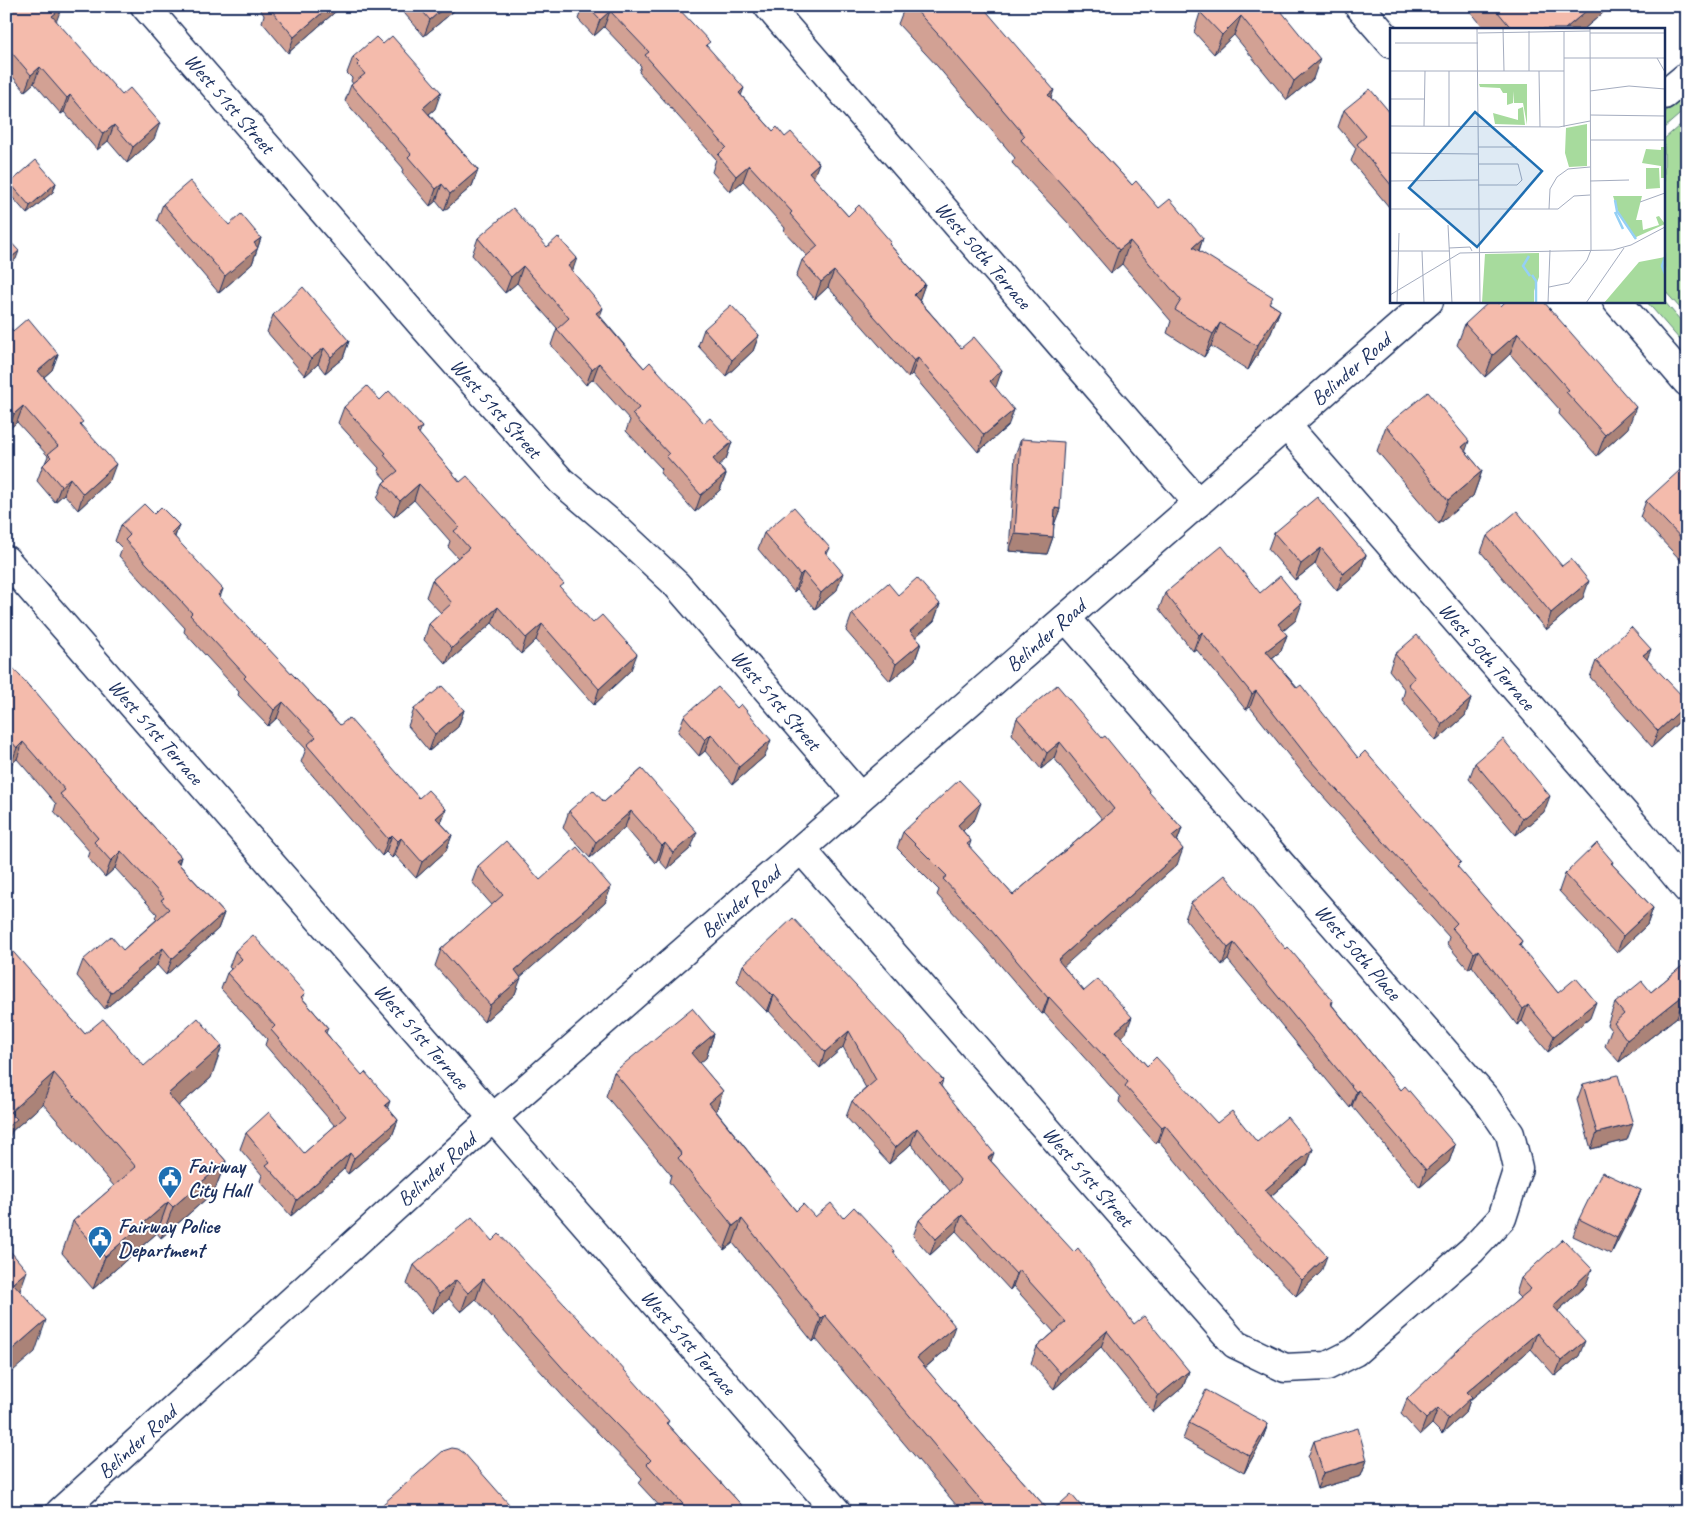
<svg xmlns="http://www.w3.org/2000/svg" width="1693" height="1518" font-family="Caveat,sans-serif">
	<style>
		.green { fill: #a7db9d; stroke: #61857e }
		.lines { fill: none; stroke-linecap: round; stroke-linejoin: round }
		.street-casing { stroke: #1b2f5e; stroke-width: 31 }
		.street { stroke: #fff; stroke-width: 28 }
		.wall { fill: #d2a194; stroke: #1b2f5e }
		.shaded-wall { fill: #ab8378; stroke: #1b2f5e }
		.building { fill: #f4bbac; stroke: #1b2f5e }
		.labels { text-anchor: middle; stroke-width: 4; stroke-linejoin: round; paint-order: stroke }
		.street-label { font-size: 21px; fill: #1b2f5e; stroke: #fff }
		.poi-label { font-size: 21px; font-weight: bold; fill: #1b2f5e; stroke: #fff; text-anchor: start }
		.inset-river { fill: none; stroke: #95d0f5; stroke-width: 2.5 }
		.inset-road { fill: none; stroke: #a4acbf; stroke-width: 1 }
		.view { fill: #1f6fb2; fill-opacity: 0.15; stroke: #1f6fb2; stroke-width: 2.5 }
		.inset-edge { fill: none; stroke: #1b2f5e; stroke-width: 2.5 }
	</style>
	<rect width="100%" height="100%" fill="#fff"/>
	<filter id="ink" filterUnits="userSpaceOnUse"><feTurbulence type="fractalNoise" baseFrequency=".02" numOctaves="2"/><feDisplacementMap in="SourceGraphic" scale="10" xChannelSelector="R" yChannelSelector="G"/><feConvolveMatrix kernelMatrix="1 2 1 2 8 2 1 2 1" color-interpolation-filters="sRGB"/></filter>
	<g filter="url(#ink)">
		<!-- green -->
		<path class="green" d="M 1687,93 L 1687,108 L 1664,128 L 1664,113 Z
			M 1687,119 L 1687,316 L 1664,290 L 1664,139 Z
			M 1646,301 L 1664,301 L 1687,328 L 1687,348 Z"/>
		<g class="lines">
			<defs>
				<g id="street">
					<path id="s1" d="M 145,6 L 437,342 L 561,481 L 615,527 L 676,584 L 860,797"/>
					<path id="s2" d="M 768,6 L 1198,503"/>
					<path d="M 1359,6 L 1392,44"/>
					<path d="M 1664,95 L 1687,76"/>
					<path d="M 1617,301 L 1687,382"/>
					<path id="s3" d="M 1287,426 L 1641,833 L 1687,889"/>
					<path id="s4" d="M 6,560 L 837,1512"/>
					<path id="s5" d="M 802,850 L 1235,1344 L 1285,1368 L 1327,1366 L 1355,1352 L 1472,1250 L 1502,1218 L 1518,1168 L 1510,1134 L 1486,1099 L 1067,619"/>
					<path id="s6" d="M 60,1512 L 494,1117 L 1429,301"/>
				</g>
			</defs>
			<!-- street casing -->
			<use href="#street" class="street-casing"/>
			<!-- street -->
			<use href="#street" class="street"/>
		</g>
		<!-- wall -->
		<path class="wall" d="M 6,6 L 56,21 L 154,139 L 127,163 L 108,141 L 97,150 L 64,112 L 61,114 L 34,83 L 25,91 L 6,69 Z
			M 257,6 L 342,6 L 288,53 L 262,22 L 264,15 Z
			M 398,6 L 456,6 L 455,10 L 424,36 Z
			M 583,6 L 676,6 L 708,48 L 741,95 L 773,131 L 785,137 L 819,163 L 813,177 L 848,216 L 890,245 L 925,284 L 919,300 L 961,348 L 1002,370 L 995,387 L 1008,426 L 978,452 L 912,374 L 908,378 L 828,287 L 815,299 L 796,277 L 802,260 L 807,256 L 784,231 L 785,228 L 743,181 L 730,192 L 712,172 L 716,159 L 639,72 L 641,66 L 604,27 L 594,36 L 578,19 Z
			M 905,6 L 982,6 L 1051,98 L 1132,185 L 1159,208 L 1203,238 L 1199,251 L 1271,304 L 1280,310 L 1271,333 L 1248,370 L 1211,346 L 1204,357 L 1167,333 L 1171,321 L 1122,264 L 1111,273 L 1069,224 L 1012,163 L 1015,158 L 938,67 L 898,24 Z
			M 1194,6 L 1277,6 L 1313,79 L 1287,100 L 1234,35 L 1214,54 L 1194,32 L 1200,13 Z
			M 1470,6 L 1611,6 L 1584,29 L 1485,29 L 1469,10 Z
			M 353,57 L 435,109 L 429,114 L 478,170 L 472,186 L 444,211 L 436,201 L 430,206 L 402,173 L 403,168 L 345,101 L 351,85 L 353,84 L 351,81 L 352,78 L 347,73 Z
			M 1344,110 L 1392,115 L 1392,204 L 1389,207 L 1351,161 L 1356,148 L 1338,127 Z
			M 10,183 L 56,183 L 53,192 L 27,214 L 7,191 Z
			M 163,204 L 229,225 L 261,238 L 252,264 L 219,293 L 157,220 Z
			M 478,238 L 547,247 L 572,272 L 600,316 L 644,368 L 704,423 L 732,442 L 726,459 L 718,465 L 726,474 L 720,490 L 695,512 L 660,473 L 662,469 L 626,431 L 630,420 L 593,379 L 586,385 L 551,345 L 557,328 L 517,283 L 505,293 L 472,255 Z
			M 1501,306 L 1628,428 L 1597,456 L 1559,414 L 1560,410 L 1510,354 L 1485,377 L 1457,345 L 1465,324 Z
			M 273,315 L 349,341 L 343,358 L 325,373 L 318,364 L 305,376 L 267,332 Z
			M 6,323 L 13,331 L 58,354 L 52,370 L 44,377 L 81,426 L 110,480 L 78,510 L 64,494 L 55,502 L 37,481 L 43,465 L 45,463 L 48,456 L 17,422 L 8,430 L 6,428 Z
			M 704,329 L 759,335 L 753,351 L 726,376 L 698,346 Z
			M 380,400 L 422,427 L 419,434 L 460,482 L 562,590 L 631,670 L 594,705 L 536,640 L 521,654 L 492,623 L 446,664 L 424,640 L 429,624 L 441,613 L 426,597 L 432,580 L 458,558 L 448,547 L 450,541 L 414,500 L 394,517 L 377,499 L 383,483 L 386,480 L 378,471 L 379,468 L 338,423 L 344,407 Z
			M 1386,426 L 1466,452 L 1482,471 L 1473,496 L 1439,524 L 1377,451 Z
			M 1021,439 L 1060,509 L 1054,524 L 1053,537 L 1047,554 L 1009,551 L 1015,455 Z
			M 1687,477 L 1687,567 L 1640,517 L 1646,501 Z
			M 154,514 L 179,525 L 175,537 L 220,598 L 340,725 L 419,798 L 446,809 L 441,823 L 452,835 L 446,851 L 416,878 L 395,855 L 392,858 L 386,852 L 382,856 L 301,762 L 306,749 L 277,718 L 268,726 L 238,695 L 239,692 L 184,632 L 185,628 L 119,556 L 122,548 L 115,541 L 121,525 Z
			M 764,533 L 830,548 L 827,554 L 837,590 L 815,609 L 797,589 L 794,592 L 758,549 Z
			M 1274,533 L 1366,555 L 1360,571 L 1337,591 L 1315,564 L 1295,580 L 1268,549 Z
			M 1487,536 L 1562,566 L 1583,598 L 1546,630 L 1481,552 Z
			M 1165,593 L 1260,593 L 1296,620 L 1283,631 L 1287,635 L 1281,651 L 1272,658 L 1297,688 L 1358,758 L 1459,869 L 1522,941 L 1520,947 L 1558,993 L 1590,1018 L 1548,1052 L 1522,1021 L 1517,1025 L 1472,966 L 1468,969 L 1447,944 L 1449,937 L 1305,776 L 1250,707 L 1246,710 L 1196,649 L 1193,651 L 1159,609 Z
			M 898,595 L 940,604 L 934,621 L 915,637 L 921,643 L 915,660 L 890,681 L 846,631 L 852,614 Z
			M 1395,654 L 1471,699 L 1465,716 L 1436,741 L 1402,700 L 1405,690 L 1389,670 Z
			M 1647,659 L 1682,719 L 1652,747 L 1590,677 L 1596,661 Z
			M 6,660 L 79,743 L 181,857 L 179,864 L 224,913 L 218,929 L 166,975 L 157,965 L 105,1009 L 77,976 L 83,960 L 123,950 L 157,919 L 155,917 L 157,914 L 115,868 L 105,877 L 88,858 L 90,852 L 54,811 L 56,804 L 17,759 L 11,764 L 6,759 Z
			M 414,709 L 464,710 L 458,727 L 429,751 L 408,726 Z
			M 684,716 L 765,756 L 733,784 L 705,751 L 699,756 L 678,732 Z
			M 1017,718 L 1102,738 L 1150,791 L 1149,793 L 1182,828 L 1177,842 L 1177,865 L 1063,966 L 1084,991 L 1126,1033 L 1121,1037 L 1147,1066 L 1217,1123 L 1257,1142 L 1313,1149 L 1307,1165 L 1271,1196 L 1321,1272 L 1296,1296 L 1237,1235 L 1159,1141 L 1156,1144 L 1119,1102 L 1120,1097 L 1044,1013 L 1042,1014 L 984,946 L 937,895 L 939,890 L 897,848 L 903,832 L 975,819 L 963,831 L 971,841 L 969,847 L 1013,895 L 1102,819 L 1054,758 L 1041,769 L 1012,734 Z
			M 1475,763 L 1544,812 L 1516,835 L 1469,779 Z
			M 642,769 L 691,848 L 667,869 L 659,860 L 656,863 L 625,827 L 590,858 L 563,828 L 569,811 L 604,802 Z
			M 1613,862 L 1612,864 L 1653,908 L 1647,925 L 1617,953 L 1559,891 L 1565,874 Z
			M 478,866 L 540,880 L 611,887 L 605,903 L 520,977 L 515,994 L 484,1022 L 435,966 L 441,949 L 492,905 L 472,882 Z
			M 1191,903 L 1286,949 L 1333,1001 L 1332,1005 L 1401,1090 L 1455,1145 L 1449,1162 L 1420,1187 L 1352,1106 L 1350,1108 L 1228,960 L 1222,965 L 1185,919 Z
			M 6,948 L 85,1034 L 144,1066 L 211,1078 L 178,1106 L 226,1161 L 214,1192 L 161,1238 L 157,1233 L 93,1289 L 62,1253 L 73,1221 L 114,1186 L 43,1104 L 12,1131 L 6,1147 Z
			M 235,951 L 305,993 L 303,999 L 328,1028 L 326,1033 L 398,1120 L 392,1136 L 348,1174 L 344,1169 L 291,1216 L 260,1181 L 262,1175 L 240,1149 L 246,1133 L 304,1153 L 335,1126 L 265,1045 L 267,1039 L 221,989 L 227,973 L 231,969 L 229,967 Z
			M 1687,962 L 1687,1028 L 1677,1017 L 1619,1062 L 1605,1046 L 1611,1030 L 1607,1025 L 1615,1003 L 1651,992 Z
			M 743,965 L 943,1080 L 941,1086 L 991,1161 L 1134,1324 L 1189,1371 L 1183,1387 L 1153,1412 L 1101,1347 L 1054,1389 L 1031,1363 L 1037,1347 L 1054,1332 L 1013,1286 L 1010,1290 L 956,1231 L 930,1255 L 913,1236 L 919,1220 L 950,1191 L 911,1144 L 889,1164 L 846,1117 L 852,1101 L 866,1088 L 843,1047 L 820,1068 L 769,1011 L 767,1012 L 737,981 Z
			M 714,1034 L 706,1058 L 699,1063 L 723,1091 L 716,1111 L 796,1211 L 815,1217 L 843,1218 L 895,1251 L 894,1253 L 947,1349 L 925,1368 L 1004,1460 L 1050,1512 L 962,1512 L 816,1339 L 813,1342 L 733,1243 L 724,1250 L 669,1182 L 671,1175 L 606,1096 L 614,1072 Z
			M 1583,1084 L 1627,1140 L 1591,1149 L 1577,1100 Z
			M 1641,1190 L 1635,1206 L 1611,1254 L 1573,1236 L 1579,1219 Z
			M 492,1241 L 669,1421 L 667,1424 L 748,1512 L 665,1512 L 639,1484 L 642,1478 L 568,1402 L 476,1299 L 461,1312 L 449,1299 L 432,1313 L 407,1284 L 414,1265 Z
			M 1521,1278 L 1586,1285 L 1558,1311 L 1579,1356 L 1555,1376 L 1531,1349 L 1470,1400 L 1466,1412 L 1442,1434 L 1432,1424 L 1420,1435 L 1401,1414 L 1407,1399 L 1520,1298 L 1516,1294 Z
			M 1189,1423 L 1268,1424 L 1262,1440 L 1244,1473 L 1183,1439 Z
			M 1314,1441 L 1367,1460 L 1361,1476 L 1317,1489 L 1308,1457 Z"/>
		<!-- shaded-wall -->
		<path class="shaded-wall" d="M 330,6 L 342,6 L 288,53 L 294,37 Z
			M 446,6 L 456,6 L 455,10 L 424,36 L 430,20 Z
			M 1592,6 L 1611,6 L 1584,29 L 1565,29 Z
			M 61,9 L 55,25 L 52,16 Z
			M 610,11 L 604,27 L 594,36 L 600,20 Z
			M 1241,16 L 1234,35 L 1214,54 L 1222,35 Z
			M 1320,59 L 1313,79 L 1287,100 L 1294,81 Z
			M 40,67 L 34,83 L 25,91 L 31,75 Z
			M 744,88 L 738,104 L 739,93 Z
			M 1054,90 L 1046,113 L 1048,95 Z
			M 441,92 L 435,109 L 417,124 L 423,108 Z
			M 70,95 L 64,112 L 61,114 L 67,98 Z
			M 160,123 L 154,139 L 127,163 L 133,147 Z
			M 114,125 L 108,141 L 97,150 L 103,134 Z
			M 819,163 L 813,179 L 809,172 Z
			M 749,165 L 743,181 L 730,192 L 736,176 Z
			M 478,170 L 472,186 L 444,211 L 450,194 Z
			M 56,183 L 53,192 L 27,214 L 30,206 Z
			M 442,184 L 436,201 L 430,206 L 436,189 Z
			M 261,238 L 252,264 L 219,293 L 225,276 L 254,243 Z
			M 1203,238 L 1195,262 L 1193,247 Z
			M 1130,241 L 1122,264 L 1111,273 L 1119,250 Z
			M 19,251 L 16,259 L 6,267 L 6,262 Z
			M 577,258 L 571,275 L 568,266 Z
			M 523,266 L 517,283 L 505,293 L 511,277 Z
			M 834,271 L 828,287 L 815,299 L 821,282 Z
			M 925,284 L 919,301 L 914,295 Z
			M 603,308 L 597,324 L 596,313 Z
			M 1280,310 L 1271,333 L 1248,370 L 1257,346 Z
			M 1220,323 L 1211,346 L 1204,357 L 1213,334 Z
			M 1518,333 L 1510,354 L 1485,377 L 1493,355 Z
			M 759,335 L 753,351 L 726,376 L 732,360 Z
			M 349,341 L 343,358 L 325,373 L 331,357 Z
			M 324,348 L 318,364 L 305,376 L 311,359 Z
			M 58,354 L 52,370 L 32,387 L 38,371 Z
			M 918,358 L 912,374 L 908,378 L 914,361 Z
			M 599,363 L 593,379 L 586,385 L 592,369 Z
			M 1002,370 L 996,387 L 984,397 L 990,381 Z
			M 23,406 L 17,422 L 8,430 L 14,414 Z
			M 1636,407 L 1628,428 L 1597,456 L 1605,435 Z
			M 1014,410 L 1008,426 L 978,452 L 984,435 Z
			M 1469,441 L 1461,465 L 1462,447 Z
			M 732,442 L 726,459 L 707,476 L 713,459 Z
			M 116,464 L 110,480 L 78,510 L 83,494 Z
			M 1482,471 L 1473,496 L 1439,524 L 1448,500 Z
			M 726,474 L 720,490 L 695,512 L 701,495 Z
			M 70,478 L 64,494 L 55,502 L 61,486 Z
			M 419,484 L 414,500 L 394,517 L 400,501 Z
			M 1055,508 L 1060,509 L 1054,525 Z
			M 179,525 L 173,542 L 171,533 Z
			M 1015,534 L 1053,537 L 1047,554 L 1009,551 Z
			M 1321,548 L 1315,564 L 1295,580 L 1301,564 Z
			M 1366,555 L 1360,571 L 1337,591 L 1343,574 Z
			M 803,572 L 797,589 L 794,592 L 800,575 Z
			M 843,573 L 837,590 L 815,609 L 821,593 Z
			M 1589,581 L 1583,598 L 1546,630 L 1551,613 Z
			M 223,589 L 217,606 L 218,595 Z
			M 1302,603 L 1296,620 L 1272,640 L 1278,624 Z
			M 940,604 L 934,621 L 904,647 L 910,631 Z
			M 498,607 L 492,623 L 446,664 L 452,648 Z
			M 542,624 L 536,640 L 521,654 L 526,638 Z
			M 1202,632 L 1196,649 L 1193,651 L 1199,635 Z
			M 1287,635 L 1281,651 L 1260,667 L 1266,651 Z
			M 921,643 L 915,660 L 890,681 L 896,664 Z
			M 1651,649 L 1645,665 L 1643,655 Z
			M 637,654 L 631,670 L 594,705 L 599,689 Z
			M 1256,691 L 1250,707 L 1246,710 L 1252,694 Z
			M 1471,699 L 1465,716 L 1436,741 L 1442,724 Z
			M 283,702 L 277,718 L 268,726 L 274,710 Z
			M 1687,704 L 1687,707 L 1682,719 L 1652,747 L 1658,731 Z
			M 464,710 L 458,727 L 429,751 L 435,734 Z
			M 711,734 L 705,751 L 699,756 L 705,740 Z
			M 771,740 L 765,756 L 733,784 L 739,767 Z
			M 23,742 L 17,759 L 11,764 L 17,748 Z
			M 1060,742 L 1054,758 L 1041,769 L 1047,753 Z
			M 1550,796 L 1544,812 L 1516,835 L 1522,819 Z
			M 981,803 L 975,819 L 952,842 L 958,825 Z
			M 446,809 L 440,825 L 436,818 Z
			M 631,811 L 625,827 L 590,858 L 596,842 Z
			M 1182,828 L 1176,844 L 1172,836 Z
			M 697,832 L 691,848 L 667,869 L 673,853 Z
			M 392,835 L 386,852 L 382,856 L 388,839 Z
			M 452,835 L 446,851 L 416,878 L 422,862 Z
			M 401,838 L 395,855 L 392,858 L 398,841 Z
			M 665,843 L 659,860 L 656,863 L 662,846 Z
			M 1183,849 L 1177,865 L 1052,977 L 1058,960 Z
			M 121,851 L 115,868 L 105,877 L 111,861 Z
			M 181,857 L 175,873 L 176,861 Z
			M 611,887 L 605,903 L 509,987 L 515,970 Z
			M 1653,908 L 1647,925 L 1617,953 L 1623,936 Z
			M 224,913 L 218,929 L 166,975 L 172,959 Z
			M 1234,943 L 1228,960 L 1222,965 L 1228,948 Z
			M 163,948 L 157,965 L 105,1009 L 111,993 Z
			M 1478,950 L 1472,966 L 1468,969 L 1474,953 Z
			M 521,978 L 515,994 L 484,1022 L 490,1005 Z
			M 1685,994 L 1677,1017 L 1619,1062 L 1627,1040 Z
			M 774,995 L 769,1011 L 767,1012 L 773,996 Z
			M 1049,997 L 1044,1013 L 1042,1014 L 1048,998 Z
			M 1596,1002 L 1590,1018 L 1548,1052 L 1554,1036 Z
			M 1528,1005 L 1522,1021 L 1517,1025 L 1523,1009 Z
			M 1132,1017 L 1126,1033 L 1110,1047 L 1116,1031 Z
			M 849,1031 L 843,1047 L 820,1068 L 825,1052 Z
			M 714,1034 L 706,1058 L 683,1077 L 691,1053 Z
			M 222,1046 L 211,1078 L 156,1125 L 168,1094 Z
			M 54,1073 L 43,1104 L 12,1131 L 6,1147 L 6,1123 L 10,1112 Z
			M 1358,1090 L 1352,1106 L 1350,1108 L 1356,1092 Z
			M 723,1091 L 715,1114 L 709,1103 Z
			M 390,1101 L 384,1117 L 385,1105 Z
			M 398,1120 L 392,1136 L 348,1174 L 354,1158 Z
			M 1633,1124 L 1627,1140 L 1591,1149 L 1597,1133 Z
			M 1165,1125 L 1159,1141 L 1156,1144 L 1162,1127 Z
			M 917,1128 L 911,1144 L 889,1164 L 895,1148 Z
			M 1455,1145 L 1449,1162 L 1420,1187 L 1426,1170 Z
			M 1313,1149 L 1307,1165 L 1259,1206 L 1265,1190 Z
			M 350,1153 L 344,1169 L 291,1216 L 297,1200 Z
			M 994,1153 L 988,1169 L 988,1158 Z
			M 226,1161 L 214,1192 L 161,1238 L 173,1207 Z
			M 1641,1190 L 1635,1206 L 1611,1254 L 1617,1238 Z
			M 168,1202 L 157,1233 L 93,1289 L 105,1257 Z
			M 962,1215 L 956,1231 L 930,1255 L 936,1239 Z
			M 742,1219 L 733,1243 L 724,1250 L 733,1226 Z
			M 1327,1256 L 1321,1272 L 1296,1296 L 1302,1280 Z
			M 1592,1269 L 1586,1285 L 1547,1321 L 1553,1306 Z
			M 1019,1270 L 1013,1286 L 1010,1290 L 1016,1274 Z
			M 27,1271 L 16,1302 L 13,1283 Z
			M 483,1279 L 476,1299 L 461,1312 L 468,1293 Z
			M 456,1280 L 449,1299 L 432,1313 L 439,1294 Z
			M 825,1315 L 816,1339 L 813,1342 L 821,1319 Z
			M 46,1320 L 35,1352 L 6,1377 L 6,1355 Z
			M 955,1326 L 947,1349 L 908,1382 L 917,1358 Z
			M 1107,1331 L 1101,1347 L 1054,1389 L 1060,1373 Z
			M 1537,1333 L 1531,1349 L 1470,1400 L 1466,1412 L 1442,1434 L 1448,1419 L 1467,1392 Z
			M 1585,1341 L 1579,1356 L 1555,1376 L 1561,1361 Z
			M 1189,1371 L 1183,1387 L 1153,1412 L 1158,1396 Z
			M 1438,1408 L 1432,1424 L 1420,1435 L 1426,1419 Z
			M 1268,1424 L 1262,1440 L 1244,1473 L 1250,1456 Z
			M 1367,1460 L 1361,1476 L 1317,1489 L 1323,1473 Z"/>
		<!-- building -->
		<path class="building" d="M 6,6 L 59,6 L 61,9 L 52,16 L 122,95 L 130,88 L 160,123 L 133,147 L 114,125 L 103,134 L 70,95 L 67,98 L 40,67 L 31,75 L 6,46 Z
			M 268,6 L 330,6 L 294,37 Z
			M 418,6 L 446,6 L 430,20 Z
			M 587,6 L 676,6 L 710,42 L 706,45 L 744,88 L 739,93 L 773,131 L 777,127 L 785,137 L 791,132 L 819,163 L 809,172 L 848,216 L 859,205 L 891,242 L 889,244 L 925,284 L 914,295 L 961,348 L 974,337 L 1002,370 L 990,381 L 1014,410 L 984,435 L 918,358 L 914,361 L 834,271 L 821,282 L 802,260 L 818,246 L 790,214 L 792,212 L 749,165 L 736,176 L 718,155 L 726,147 L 645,55 L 649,52 L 610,11 L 600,20 Z
			M 912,6 L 982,6 L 1054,90 L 1048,95 L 1132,185 L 1136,181 L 1159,208 L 1170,199 L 1203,238 L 1193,247 L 1273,297 L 1269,303 L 1280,310 L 1257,346 L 1220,323 L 1213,334 L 1175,310 L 1181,300 L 1130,241 L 1119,250 L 1077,201 L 1021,140 L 1025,136 L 947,44 Z
			M 1207,6 L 1277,6 L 1320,59 L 1294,81 L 1241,16 L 1222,35 L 1201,13 Z
			M 1493,6 L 1592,6 L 1565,29 L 1512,29 Z
			M 392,36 L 441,92 L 423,108 L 478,170 L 450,194 L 442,184 L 436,189 L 408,157 L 411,154 L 351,85 L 365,74 L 357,65 L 359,63 L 353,57 L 376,37 L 383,44 Z
			M 1370,89 L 1392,115 L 1392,186 L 1357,144 L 1366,136 L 1344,110 Z
			M 36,160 L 56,183 L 30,206 L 10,183 Z
			M 190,181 L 229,225 L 241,214 L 261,238 L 254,243 L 258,248 L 225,276 L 163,204 Z
			M 513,208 L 547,247 L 558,237 L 577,258 L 568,266 L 603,308 L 596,313 L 644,368 L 650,362 L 704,423 L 710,418 L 732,442 L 713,459 L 726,474 L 701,495 L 666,456 L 669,454 L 632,414 L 639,408 L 599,363 L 592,369 L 557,329 L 569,318 L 523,266 L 511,277 L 478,238 Z
			M 6,237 L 19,251 L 6,262 Z
			M 303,287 L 349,341 L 331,357 L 324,348 L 311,359 L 273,315 Z
			M 1490,301 L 1496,301 L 1501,306 L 1506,301 L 1543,301 L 1636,407 L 1605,435 L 1566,392 L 1569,390 L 1518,333 L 1493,355 L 1465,324 Z
			M 731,305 L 759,335 L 732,360 L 704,329 Z
			M 28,318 L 58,354 L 38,371 L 83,422 L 80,424 L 116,464 L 83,494 L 70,478 L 61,486 L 43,465 L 51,457 L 48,454 L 58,446 L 23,406 L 14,414 L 6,405 L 6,323 L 13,331 Z
			M 367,386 L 380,400 L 389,391 L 422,427 L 417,431 L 460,482 L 467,476 L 564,584 L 560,587 L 593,623 L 602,615 L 637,654 L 599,689 L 542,624 L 526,638 L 498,607 L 452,648 L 429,624 L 452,603 L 432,580 L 469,548 L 454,531 L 459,527 L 419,484 L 400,501 L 383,483 L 398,471 L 384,455 L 386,453 L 344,407 Z
			M 1428,392 L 1469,441 L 1462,447 L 1482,471 L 1448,500 L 1386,426 Z
			M 1021,439 L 1064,442 L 1060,509 L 1055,508 L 1053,537 L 1015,534 Z
			M 1680,470 L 1687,477 L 1687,544 L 1646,501 Z
			M 1317,497 L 1366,555 L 1343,574 L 1321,548 L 1301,564 L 1274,533 Z
			M 144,504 L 154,514 L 161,507 L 179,525 L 171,533 L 223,589 L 218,595 L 340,725 L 349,718 L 419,798 L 428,790 L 446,809 L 436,818 L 452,835 L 422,862 L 401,838 L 398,841 L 392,835 L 388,839 L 307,745 L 316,737 L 283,702 L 274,710 L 244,678 L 246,676 L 190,615 L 192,613 L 125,540 L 130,535 L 121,525 Z
			M 794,507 L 830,548 L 825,552 L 843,573 L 821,593 L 803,572 L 800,575 L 764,533 Z
			M 1517,511 L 1562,566 L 1571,559 L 1589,581 L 1551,613 L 1487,536 Z
			M 1222,546 L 1260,593 L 1280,576 L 1302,603 L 1278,624 L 1287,635 L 1266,651 L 1297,688 L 1301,685 L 1358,758 L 1365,751 L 1461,862 L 1457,866 L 1522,941 L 1519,944 L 1558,993 L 1576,978 L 1596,1002 L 1554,1036 L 1528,1005 L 1523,1009 L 1478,950 L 1474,953 L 1452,928 L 1457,923 L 1310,760 L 1256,691 L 1252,694 L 1202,632 L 1199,635 L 1165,593 Z
			M 917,578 L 940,604 L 910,631 L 921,643 L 896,664 L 852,614 L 888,583 L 898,595 Z
			M 1631,627 L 1651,649 L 1643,655 L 1687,701 L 1687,704 L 1658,731 L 1596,661 Z
			M 1417,635 L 1471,699 L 1442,724 L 1408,684 L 1415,678 L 1395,654 Z
			M 6,660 L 34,692 L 35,691 L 79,743 L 181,857 L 176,861 L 224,913 L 172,959 L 163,948 L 111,993 L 83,960 L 111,936 L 123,950 L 169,909 L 161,900 L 164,898 L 121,851 L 111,861 L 94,842 L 98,838 L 60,794 L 65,790 L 23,742 L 17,748 L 6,735 Z
			M 1057,685 L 1102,738 L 1105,736 L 1150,791 L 1149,792 L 1182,828 L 1172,836 L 1183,849 L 1058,960 L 1084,991 L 1098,979 L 1132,1017 L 1116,1031 L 1147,1066 L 1156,1057 L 1217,1123 L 1232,1111 L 1257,1142 L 1287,1117 L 1313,1149 L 1265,1190 L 1327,1256 L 1302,1280 L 1243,1219 L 1165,1125 L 1162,1127 L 1125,1086 L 1128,1082 L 1049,997 L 1048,998 L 990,929 L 943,879 L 947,876 L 903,832 L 959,780 L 981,803 L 958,825 L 971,841 L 967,844 L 1013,895 L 1114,809 L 1060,742 L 1047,753 L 1017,718 Z
			M 442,686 L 464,710 L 435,734 L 414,709 Z
			M 718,687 L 737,708 L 741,704 L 771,740 L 739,767 L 711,734 L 705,740 L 684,716 Z
			M 1503,739 L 1550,796 L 1522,819 L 1475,763 Z
			M 642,769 L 697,832 L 673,853 L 665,843 L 662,846 L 631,811 L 596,842 L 569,811 L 593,790 L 604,802 Z
			M 506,841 L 540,880 L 577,847 L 611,887 L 515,970 L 521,978 L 490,1005 L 441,949 L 503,895 L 478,866 Z
			M 1597,843 L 1613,862 L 1611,863 L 1653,908 L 1623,936 L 1565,874 Z
			M 1225,875 L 1286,949 L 1288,947 L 1333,1001 L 1330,1003 L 1401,1090 L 1405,1086 L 1455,1145 L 1426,1170 L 1358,1090 L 1356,1092 L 1234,943 L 1228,948 L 1191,903 Z
			M 793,918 L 943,1080 L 939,1084 L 994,1153 L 988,1158 L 1074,1252 L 1078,1248 L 1134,1324 L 1144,1316 L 1189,1371 L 1158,1396 L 1107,1331 L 1060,1373 L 1037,1347 L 1066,1322 L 1019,1270 L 1016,1274 L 962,1215 L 936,1239 L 919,1220 L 961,1181 L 917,1128 L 895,1148 L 852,1101 L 876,1080 L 849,1031 L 825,1052 L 774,995 L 773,996 L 743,965 Z
			M 253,935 L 305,993 L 301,997 L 328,1028 L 324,1031 L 362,1075 L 365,1072 L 390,1101 L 385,1105 L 398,1120 L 354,1158 L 350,1153 L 297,1200 L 266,1165 L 270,1162 L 246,1133 L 269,1112 L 304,1153 L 346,1116 L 271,1030 L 275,1026 L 227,973 L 242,959 L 235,951 Z
			M 8,946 L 85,1034 L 103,1019 L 144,1066 L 198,1018 L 222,1046 L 168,1094 L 226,1161 L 173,1207 L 168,1202 L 105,1257 L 73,1221 L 136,1167 L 54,1073 L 10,1112 L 17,1119 L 6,1128 L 6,948 Z
			M 1687,962 L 1687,996 L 1685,994 L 1627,1040 L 1614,1023 L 1624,1014 L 1615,1003 L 1642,981 L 1651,992 Z
			M 692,1008 L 714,1034 L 691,1053 L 723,1091 L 709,1103 L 796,1211 L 803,1204 L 815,1217 L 831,1203 L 843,1218 L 854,1207 L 895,1251 L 893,1252 L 955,1326 L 917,1358 L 1004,1460 L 1050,1512 L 991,1512 L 962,1478 L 825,1315 L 821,1319 L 742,1219 L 733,1226 L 678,1158 L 682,1154 L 614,1072 Z
			M 1618,1075 L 1633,1124 L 1597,1133 L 1583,1084 Z
			M 1602,1172 L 1641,1190 L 1617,1238 L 1579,1219 Z
			M 472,1217 L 492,1241 L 499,1234 L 604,1347 L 669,1421 L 666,1423 L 748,1512 L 690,1512 L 647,1464 L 651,1460 L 576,1383 L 483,1279 L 468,1293 L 456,1280 L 439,1294 L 414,1265 Z
			M 1563,1239 L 1592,1269 L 1553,1306 L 1585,1341 L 1561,1361 L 1537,1333 L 1467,1392 L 1472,1397 L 1448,1419 L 1438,1408 L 1426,1419 L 1407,1399 L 1460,1348 L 1531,1289 L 1521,1278 Z
			M 6,1246 L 27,1271 L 13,1283 L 46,1320 L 6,1355 Z
			M 1206,1390 L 1268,1424 L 1250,1456 L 1189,1423 Z
			M 1358,1428 L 1367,1460 L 1323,1473 L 1314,1441 Z
			M 452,1448 L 458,1449 L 464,1453 L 516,1512 L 374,1512 L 443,1451 Z
			M 1071,1494 L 1086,1512 L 1051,1512 Z
			M 1448,1510 L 1448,1512 L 1439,1512 Z"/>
	</g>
	<!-- icons -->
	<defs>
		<symbol id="civic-pin" viewBox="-11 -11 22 30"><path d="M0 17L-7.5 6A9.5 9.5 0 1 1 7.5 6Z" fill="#1f6fb2" stroke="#fff"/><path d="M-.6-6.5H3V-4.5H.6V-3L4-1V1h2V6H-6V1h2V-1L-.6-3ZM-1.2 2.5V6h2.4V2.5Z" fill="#fff"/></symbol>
	</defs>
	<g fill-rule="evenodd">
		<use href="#civic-pin" x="156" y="1164" width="28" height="38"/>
		<use href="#civic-pin" x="86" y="1224" width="28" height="38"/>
	</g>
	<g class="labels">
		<!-- street labels -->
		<g class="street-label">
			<text dy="7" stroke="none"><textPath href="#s1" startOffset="129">West 51st Street</textPath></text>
			<text dy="7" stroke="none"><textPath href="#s2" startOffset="329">West 50th Terrace</textPath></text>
			<text dy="7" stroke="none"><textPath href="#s6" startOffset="1724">Belinder Road</textPath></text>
			<text dy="7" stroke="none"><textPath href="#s1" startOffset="534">West 51st Street</textPath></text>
			<text dy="7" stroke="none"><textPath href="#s6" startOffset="1319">Belinder Road</textPath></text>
			<text dy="7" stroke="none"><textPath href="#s3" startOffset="305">West 50th Terrace</textPath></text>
			<text dy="7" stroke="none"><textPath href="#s1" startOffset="939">West 51st Street</textPath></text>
			<text dy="7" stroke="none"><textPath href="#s4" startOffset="228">West 51st Terrace</textPath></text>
			<text dy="7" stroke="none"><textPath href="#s6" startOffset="914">Belinder Road</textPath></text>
			<text transform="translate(1358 952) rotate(49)" y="7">West 50th Place</text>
			<text dy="7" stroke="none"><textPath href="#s4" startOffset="632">West 51st Terrace</textPath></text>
			<text dy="7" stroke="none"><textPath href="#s6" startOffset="509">Belinder Road</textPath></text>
			<text dy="7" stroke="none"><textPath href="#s5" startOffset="434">West 51st Street</textPath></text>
			<text dy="7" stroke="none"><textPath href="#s4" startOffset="1038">West 51st Terrace</textPath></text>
			<text dy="7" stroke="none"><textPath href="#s6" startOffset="104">Belinder Road</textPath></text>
		</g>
		<!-- poi labels -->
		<g class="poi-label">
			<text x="188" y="1173">Fairway<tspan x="188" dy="24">City Hall</tspan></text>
			<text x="118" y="1233">Fairway Police<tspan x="118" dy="24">Department</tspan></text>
		</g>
	</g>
	<!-- overview -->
	<g transform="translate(1390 28)">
		<rect width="275" height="275" fill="#fff"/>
		<path d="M 89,56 L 137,56 L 137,97 L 133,75 L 124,75 L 123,63 L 123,75 L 117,77 L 117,65 L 113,65 L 110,60 L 90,59 ZM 133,79 L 135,97 L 105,96 L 103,85 L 128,92 L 128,81 ZM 197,96 L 197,138 L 179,139 L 175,125 L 176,100 ZM 271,119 L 275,119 L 275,150 L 271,150 L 271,138 L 252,135 L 256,121 L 271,122 ZM 256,140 L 269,140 L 270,160 L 256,161 ZM 223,168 L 252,168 L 246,192 L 252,192 L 253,202 L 269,197 L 266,189 L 269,188 L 275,196 L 244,210 L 228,183 ZM 149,225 L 149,249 L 144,263 L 144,275 L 92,275 L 95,226 ZM 275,229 L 275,275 L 214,275 L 249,234 Z" fill="#a7db9d"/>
		<path class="inset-river" d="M 225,172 L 227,183 L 246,211M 225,184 L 233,201M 139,228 L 133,238 L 140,248M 275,229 L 272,238 L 275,246M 142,247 L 146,253 L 146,275"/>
		<path class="inset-road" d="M 87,0 L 90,275M 113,0 L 114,43M 200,0 L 201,222M 139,3 L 139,43M 174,3 L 174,99M 88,5 L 200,3M 200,5 L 275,5M 5,15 L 88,15M 174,30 L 275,30M 267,30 L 275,44M 0,43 L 174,43M 59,43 L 59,99M 149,43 L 150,99M 200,63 L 239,58 L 275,61M 0,71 L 35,71M 200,87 L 275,88M 0,98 L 169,99 L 200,93M 34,98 L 35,43M 200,112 L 275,112M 88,119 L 127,119M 0,125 L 88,126M 88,136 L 128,136 L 132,152 L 127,157 L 88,157M 0,153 L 88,152M 200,153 L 239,152M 250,174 L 275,165M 0,181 L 168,181 L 184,168 L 200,167M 159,181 L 160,161 L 167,149 L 178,141 L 200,139M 58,197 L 62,275M 59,220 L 80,219 L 82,223M 0,223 L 60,223M 32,223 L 34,275M 159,259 L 179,255 L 197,232 L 201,222M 0,267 L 70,225 L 223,222 L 241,217 L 275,199M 7,275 L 9,205M 158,275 L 160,222M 196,275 L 234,220"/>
		<path class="view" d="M 85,84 L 152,143 L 87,219 L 19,160 Z"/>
		<rect width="275" height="275" class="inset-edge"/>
	</g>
	<!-- margin -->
	<rect width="1693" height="1518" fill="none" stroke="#fff" stroke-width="25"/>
	<rect x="12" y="12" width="1668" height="1493" fill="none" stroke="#1b2f5e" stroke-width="2" filter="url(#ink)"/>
</svg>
